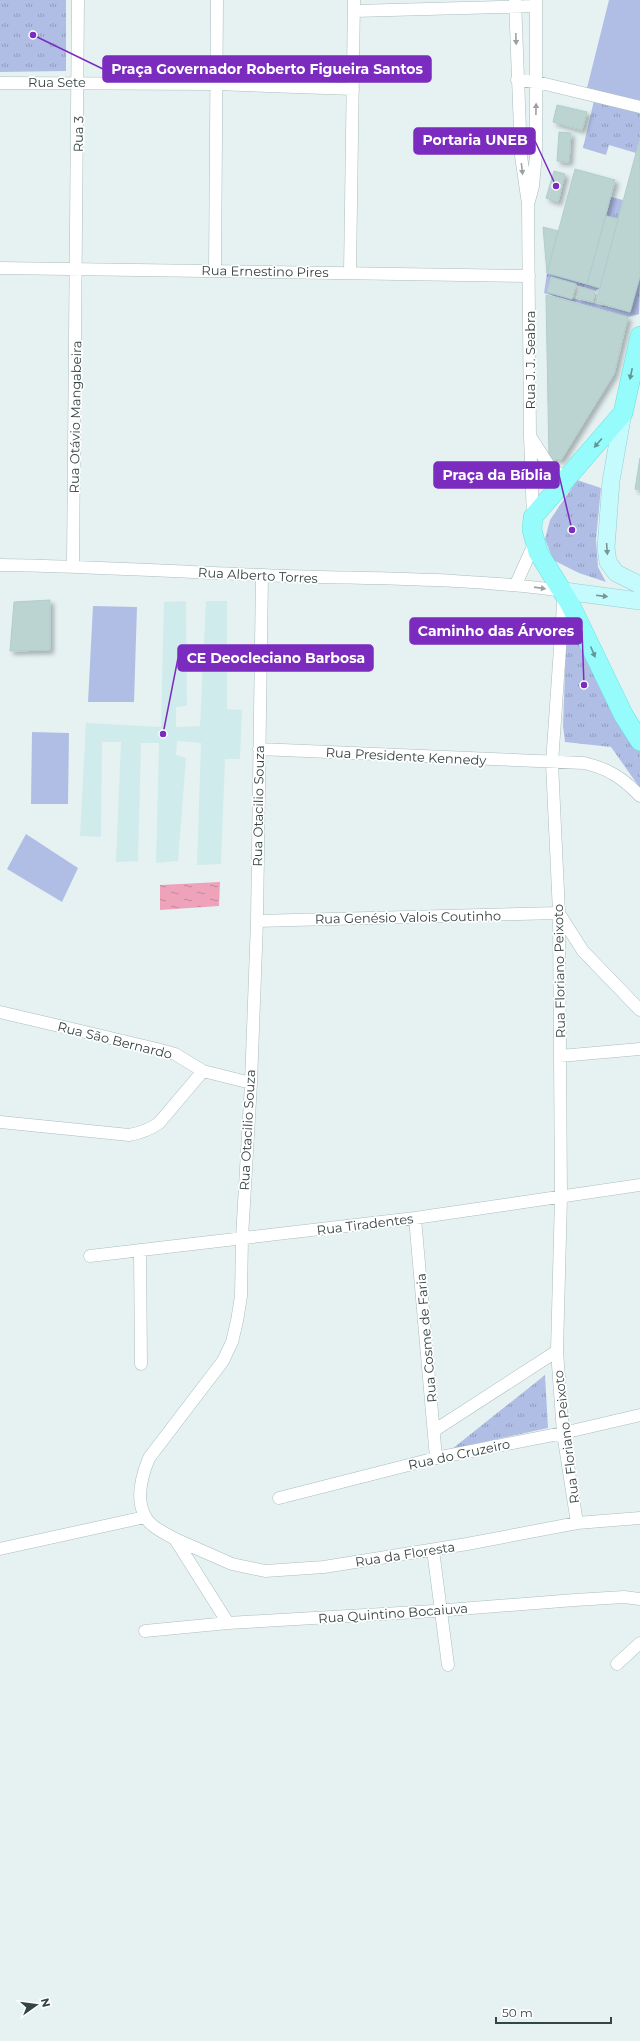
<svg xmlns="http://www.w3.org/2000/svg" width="640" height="2041" font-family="Montserrat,sans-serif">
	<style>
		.education { fill: #d0ebeb }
		.grass { fill: url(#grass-tufts) }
		.pitch { fill: #b0bee6 }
		.water { fill: url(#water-ripples) }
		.building { fill: #bcd4d1; stroke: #afcecb; filter: url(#shadow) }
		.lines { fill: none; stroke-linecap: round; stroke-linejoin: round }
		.street-casing { stroke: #a9bebc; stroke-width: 13 }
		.secondary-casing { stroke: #94cdce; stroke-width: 18 }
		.primary-casing { stroke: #66e0de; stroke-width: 20 }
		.street { stroke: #fff; stroke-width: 12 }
		.secondary { stroke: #c5fbfd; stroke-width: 17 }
		.primary { stroke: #96fbfb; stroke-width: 19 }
		.oneway { fill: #9aa2a1 }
		.oneway2 { fill: #619796 }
		.oneway3 { fill: #769797 }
		.labels { text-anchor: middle; stroke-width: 3.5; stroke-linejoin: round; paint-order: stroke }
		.street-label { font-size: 13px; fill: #354543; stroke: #fff }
		.leader { fill: none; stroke: #7b2cbf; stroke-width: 1.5 }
		.callout-dot { fill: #7b2cbf; stroke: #fff; stroke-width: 1.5 }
		.callout { fill: #7b2cbf; stroke: #7b2cbf; stroke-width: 1.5 }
		.callout-label { font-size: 14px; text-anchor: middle; font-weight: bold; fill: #fff }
	</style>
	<defs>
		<pattern id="grass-tufts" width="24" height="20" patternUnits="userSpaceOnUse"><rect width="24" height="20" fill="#b0bee6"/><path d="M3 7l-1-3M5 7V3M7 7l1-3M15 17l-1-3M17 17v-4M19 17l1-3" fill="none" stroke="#909cbc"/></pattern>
		<pattern id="water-ripples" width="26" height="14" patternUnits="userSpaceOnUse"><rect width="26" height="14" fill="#eea3ba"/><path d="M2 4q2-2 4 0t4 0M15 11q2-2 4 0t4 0" fill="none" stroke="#c28799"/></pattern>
		<filter id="shadow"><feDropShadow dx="3.5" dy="3.5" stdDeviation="2" flood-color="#0004"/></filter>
	</defs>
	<rect width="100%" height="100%" fill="#e6f2f2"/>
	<!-- education -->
	<path class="education" d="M 186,601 L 187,706 L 176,707 L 176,727 L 200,726 L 206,601 L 227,601 L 227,709 L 242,710 L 240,759 L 225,759 L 221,864 L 197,865 L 201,743 L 177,741 L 176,755 L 186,758 L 178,861 L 156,863 L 159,743 L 141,743 L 138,861 L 116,862 L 121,742 L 102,742 L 101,837 L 80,836 L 86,723 L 161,727 L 164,602 Z"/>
	<!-- grass -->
	<path class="grass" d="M 0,0 L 66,0 L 66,71 L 0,72 Z
		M 595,96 L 640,108 L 640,138 L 636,153 L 609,145 L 606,155 L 583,148 Z
		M 611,197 L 623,200 L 618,219 L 606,216 Z
		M 547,273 L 600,288 L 595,291 L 551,277 L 547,292 L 630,312 L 640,276 L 639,314 L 628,317 L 544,293 Z
		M 577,480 L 601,488 L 596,539 L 598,567 L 606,582 L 579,573 L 553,560 L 545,539 L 550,520 Z
		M 578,628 L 640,749 L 640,788 L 611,747 L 565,742 L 563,726 L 566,643 Z
		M 545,1375 L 548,1428 L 452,1449 Z"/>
	<!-- pitch -->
	<path class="pitch" d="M 609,0 L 640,0 L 640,101 L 587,88 Z
		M 93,606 L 137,607 L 134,702 L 88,702 Z
		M 32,732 L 69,733 L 68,804 L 31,804 Z
		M 26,834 L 78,868 L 62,902 L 7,869 Z"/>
	<!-- water -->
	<path class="water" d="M 220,882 L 219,906 L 160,910 L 160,885 Z"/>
	<!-- building -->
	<path class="building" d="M 557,105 L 587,112 L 582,130 L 553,122 Z
		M 559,132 L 571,133 L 569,162 L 557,161 Z
		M 640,138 L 640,276 L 630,312 L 596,302 Z
		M 575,169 L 615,180 L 587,284 L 547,273 Z
		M 554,171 L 565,174 L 558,202 L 546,198 Z
		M 606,216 L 618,219 L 600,288 L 587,284 Z
		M 543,227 L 558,231 L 547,273 Z
		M 551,277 L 576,284 L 572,299 L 547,292 Z
		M 580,287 L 595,291 L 593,302 L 577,298 Z
		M 546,295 L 628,317 L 614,374 L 561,460 L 549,458 Z
		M 640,458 L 640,490 L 635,489 Z
		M 50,600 L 50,650 L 10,651 L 14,602 Z"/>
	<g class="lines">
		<defs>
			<path id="street" d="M 515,0 L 521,156 L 528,204 L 530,436 L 533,517
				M 354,11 L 536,6
				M 517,80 L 537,82 L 640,107
				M 0,83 L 216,84 L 353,89
				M 529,201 L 533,186 L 536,155 L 536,0
				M 0,268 L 529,276
				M 215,271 L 217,0
				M 350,272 L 354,0
				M 530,436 L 551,469 L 567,478
				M 0,565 C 96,566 191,573 287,576 C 379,579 472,578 564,591 L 552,763 L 559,913 L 561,1197 L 557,1351 L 563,1433 L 577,1523
				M 73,565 L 78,0
				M 516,584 L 535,542
				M 259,749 L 584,763 C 607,768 623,778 640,796
				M 560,915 L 583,951 L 640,1010
				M 257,921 L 559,913
				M 0,1012 L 157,1049 L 175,1054 L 203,1071 L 251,1083
				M 560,1056 L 640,1049
				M 0,1122 L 129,1135 C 141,1133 149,1130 159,1123 L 203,1071
				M 415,1218 L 436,1458
				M 140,1250 L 141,1364
				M 90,1256 L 415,1218 L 640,1185
				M 435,1430 L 557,1351
				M 279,1498 L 436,1458 L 563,1433 L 640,1415
				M 175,1539 L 232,1564 L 265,1571 L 324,1567 L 467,1544 L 577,1523 L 640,1518
				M 0,1549 L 145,1517
				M 433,1550 L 448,1665
				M 228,1623 L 175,1539 C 165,1533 150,1527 145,1516 C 135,1498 142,1475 149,1458 L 223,1361 L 232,1342 L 237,1321 L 241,1296 L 242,1238 L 251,1083 L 257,921 L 262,575
				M 145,1631 L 228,1623 L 434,1611 L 575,1600 L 624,1597 L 640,1599
				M 617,1664 L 640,1643"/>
			<path id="secondary" d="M 623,413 L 611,481 L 606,548 L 608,562 L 616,573 L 640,585
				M 564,591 L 640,601"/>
			<path id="primary" d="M 640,336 L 623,413 L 533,517 L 532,530 L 538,552 L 570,604 L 624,716 L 640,741"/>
		</defs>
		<!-- street casing -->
		<use href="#street" class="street-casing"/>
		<!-- secondary casing -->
		<use href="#secondary" class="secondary-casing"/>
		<!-- primary casing -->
		<use href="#primary" class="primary-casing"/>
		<!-- street -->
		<use href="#street" class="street"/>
		<!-- secondary -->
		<use href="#secondary" class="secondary"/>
		<!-- primary -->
		<use href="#primary" class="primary"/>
	</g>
	<!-- one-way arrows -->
	<defs><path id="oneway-solid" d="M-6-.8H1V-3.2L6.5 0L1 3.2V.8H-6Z"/></defs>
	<g class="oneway">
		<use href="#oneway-solid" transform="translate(516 39) rotate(88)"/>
		<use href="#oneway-solid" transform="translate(536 109) rotate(-89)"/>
		<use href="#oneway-solid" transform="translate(522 169) rotate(84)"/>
		<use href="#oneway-solid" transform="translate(540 588) rotate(8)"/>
	</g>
	<g class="oneway2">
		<use href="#oneway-solid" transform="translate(631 374) rotate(102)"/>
		<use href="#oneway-solid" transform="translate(598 443) rotate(131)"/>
		<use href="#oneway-solid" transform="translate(593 652) rotate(67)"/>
	</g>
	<g class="oneway3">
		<use href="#oneway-solid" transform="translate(607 549) rotate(86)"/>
		<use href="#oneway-solid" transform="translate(602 596) rotate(7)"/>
	</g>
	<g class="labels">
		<!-- street labels -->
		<g class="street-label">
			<text x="57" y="87">Rua Sete</text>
			<text transform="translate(78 134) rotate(-89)" y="5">Rua 3</text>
			<text transform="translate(265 271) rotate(1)" y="5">Rua Ernestino Pires</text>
			<text transform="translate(530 360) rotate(-90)" y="5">Rua J. J. Seabra</text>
			<text transform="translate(75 417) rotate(-89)" y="5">Rua Otávio Mangabeira</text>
			<text transform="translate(258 575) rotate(3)" y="5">Rua Alberto Torres</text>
			<text transform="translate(406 756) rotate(3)" y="5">Rua Presidente Kennedy</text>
			<text transform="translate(258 806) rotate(-89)" y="5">Rua Otacilio Souza</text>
			<text transform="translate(408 917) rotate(-1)" y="5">Rua Genésio Valois Coutinho</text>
			<text transform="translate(559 971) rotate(-91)" y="5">Rua Floriano Peixoto</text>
			<text transform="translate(115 1040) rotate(14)" y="5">Rua São Bernardo</text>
			<text transform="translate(247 1130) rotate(-87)" y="5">Rua Otacilio Souza</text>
			<text transform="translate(365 1224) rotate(-7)" y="5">Rua Tiradentes</text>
			<text transform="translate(426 1338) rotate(-95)" y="5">Rua Cosme de Faria</text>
			<text transform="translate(566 1437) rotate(-97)" y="5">Rua Floriano Peixoto</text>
			<text transform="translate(459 1454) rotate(-12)" y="5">Rua do Cruzeiro</text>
			<text transform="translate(405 1554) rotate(-9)" y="5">Rua da Floresta</text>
			<text transform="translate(393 1613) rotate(-4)" y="5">Rua Quintino Bocaiuva</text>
		</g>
	</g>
	<!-- callouts -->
	<path class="leader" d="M33 35L103 69M556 186L535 141M572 530L559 475M584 685L582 631M163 734L178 658"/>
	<g class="callout-dot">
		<circle cx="33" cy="35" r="4"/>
		<circle cx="556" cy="186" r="4"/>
		<circle cx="572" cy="530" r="4"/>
		<circle cx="584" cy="685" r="4"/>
		<circle cx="163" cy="734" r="4"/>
	</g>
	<g class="callout">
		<rect x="103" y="56" width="328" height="26" rx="4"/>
		<rect x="414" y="128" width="121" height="26" rx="4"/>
		<rect x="434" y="462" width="125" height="26" rx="4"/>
		<rect x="410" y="618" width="172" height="26" rx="4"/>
		<rect x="178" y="645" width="195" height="26" rx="4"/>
	</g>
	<g class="callout-label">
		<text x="267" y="74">Praça Governador Roberto Figueira Santos</text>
		<text x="475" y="145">Portaria UNEB</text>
		<text x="497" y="480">Praça da Bíblia</text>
		<text x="496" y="636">Caminho das Árvores</text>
		<text x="276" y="663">CE Deocleciano Barbosa</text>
	</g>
	<!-- north arrow -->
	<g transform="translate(36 2005) rotate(76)" stroke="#ffffff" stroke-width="3" paint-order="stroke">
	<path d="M0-3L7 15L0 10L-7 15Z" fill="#354543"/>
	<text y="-6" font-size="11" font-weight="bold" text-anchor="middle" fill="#354543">N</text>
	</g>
	<!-- scale -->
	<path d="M496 2017v6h115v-6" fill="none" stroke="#354543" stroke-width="2"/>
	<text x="502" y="2017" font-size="12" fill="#354543" stroke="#ffffff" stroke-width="3" paint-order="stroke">50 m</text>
</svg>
